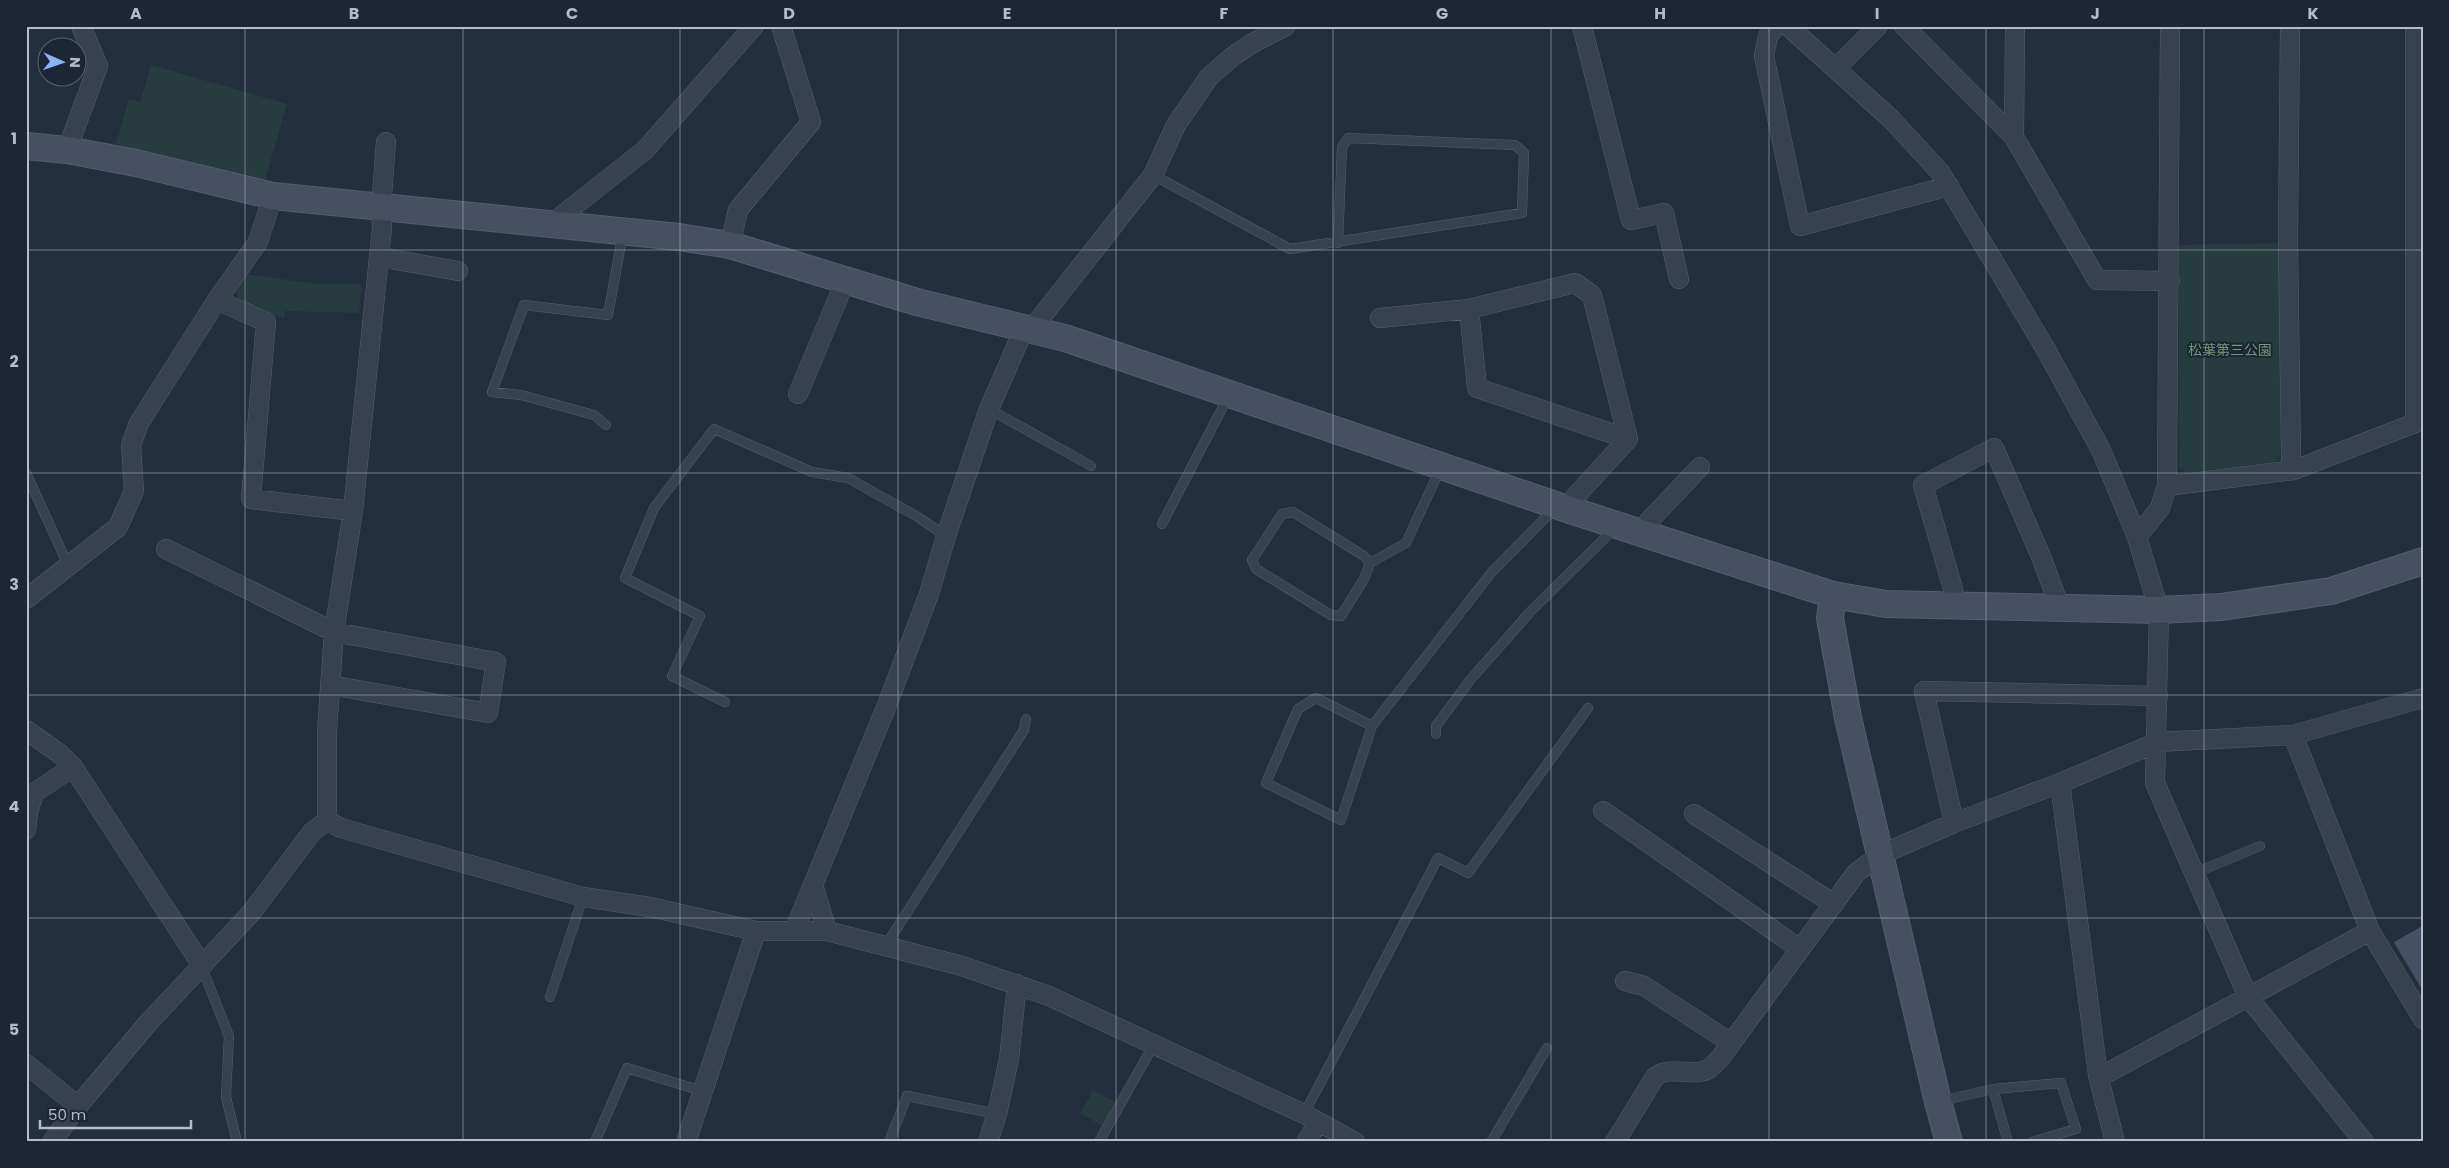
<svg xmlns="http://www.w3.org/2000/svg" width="2449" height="1168" font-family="Poppins,'Noto Sans JP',sans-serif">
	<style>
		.green { fill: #263c3f }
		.building { fill: #455162; stroke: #1f2835 }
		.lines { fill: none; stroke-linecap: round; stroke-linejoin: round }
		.lane-casing { stroke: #565f6c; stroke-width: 10 }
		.street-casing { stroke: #565f6c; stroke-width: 20 }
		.secondary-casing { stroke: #565f6c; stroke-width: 28 }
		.lane { stroke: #38414e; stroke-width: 9 }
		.street { stroke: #38414e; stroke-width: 19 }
		.secondary { stroke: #465061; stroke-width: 26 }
		.grid { fill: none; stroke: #b4bcc9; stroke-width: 1; stroke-opacity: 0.55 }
		.labels { text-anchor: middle; stroke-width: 4; stroke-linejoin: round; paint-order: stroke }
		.park-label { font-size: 14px; fill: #6b9a76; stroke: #1d2633 }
		.neatline { fill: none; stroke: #b4bcc9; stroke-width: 2 }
		.grid-label { font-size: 16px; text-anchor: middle; font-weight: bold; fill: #b4bcc9 }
	</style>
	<rect width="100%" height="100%" fill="#242f3e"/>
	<!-- green -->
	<path class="green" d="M 151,65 L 287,104 L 263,187 L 116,144 L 129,99 L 140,102 Z
		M 2280,243 L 2280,456 L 2274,462 L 2185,473 L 2179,466 L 2179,245 Z
		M 246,274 L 317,284 L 362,284 L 359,313 L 285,311 L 284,318 L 239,302 L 236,292 Z
		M 1093,1091 L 1115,1102 L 1103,1126 L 1080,1113 Z"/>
	<!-- building -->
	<path class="building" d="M 2423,925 L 2423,992 L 2393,942 Z"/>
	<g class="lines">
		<defs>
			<path id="lane" d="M 1153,175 L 1290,249 L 1522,213 L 1524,153 L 1515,145 L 1348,138 L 1342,147 L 1338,243
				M 989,409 L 1091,466
				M 606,425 L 594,415 L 521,395 L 492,392 L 524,305 L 608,315 L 623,233
				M 26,473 L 68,565
				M 1162,524 L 1228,397
				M 1370,563 L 1364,556 L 1293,512 L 1282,514 L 1252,560 L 1256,569 L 1331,615 L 1341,616 L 1364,579 L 1370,563 L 1406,543 L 1441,467
				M 725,702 L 672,676 L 700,616 L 625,578 L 654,508 L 714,429 L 812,472 L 848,478 L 918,517 L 946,536
				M 1372,726 L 1316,698 L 1298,709 L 1266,783 L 1341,820 L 1372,726 L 1491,573 L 1548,515 L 1551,507
				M 1436,734 L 1436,726 L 1471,679 L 1531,611 L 1610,533 L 1613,526
				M 2195,873 L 2260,846
				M 886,945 L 1024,730 L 1026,719
				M 201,965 L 229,1036 L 226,1097 L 237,1142
				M 550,997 L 583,897
				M 1993,1089 L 2008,1142
				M 1941,1101 L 1993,1089 L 2061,1083 L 2076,1129 L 2032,1142
				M 1304,1114 L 1438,858 L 1468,873 L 1588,708
				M 595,1142 L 627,1068 L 702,1091
				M 889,1142 L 907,1096 L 997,1114
				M 1099,1142 L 1154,1044
				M 1491,1142 L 1547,1048"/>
			<path id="street" d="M 1582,26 L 1631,220 L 1664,213 L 1679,279
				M 1776,26 L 1768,36 L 1764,56 L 1800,226 L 1949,186
				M 1788,26 L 1891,119 L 1940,172 L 2045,348 L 2101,450 L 2137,537 L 2159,610 L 2155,783 L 2248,997 L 2364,1142
				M 1904,26 L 2014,137 L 2097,280 L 2170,281
				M 2170,26 L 2167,486 L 2294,470 L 2423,420
				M 2290,26 L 2288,239 L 2291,460 L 2294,470
				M 2415,26 L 2415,415 L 2419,422
				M 1835,69 L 1878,26
				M 2014,137 L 2015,26
				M 386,142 L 381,208 L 382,228 L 353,511 L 334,632 L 327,731 L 327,821 L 341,828 L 583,897 L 650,907 L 756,931 L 827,931 L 962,966 L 1049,996 L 1304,1114 L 1355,1142
				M 67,150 L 98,66 L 81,26
				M 558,227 L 560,217 L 645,150 L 754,26
				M 730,245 L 738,210 L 811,122 L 781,26
				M 379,257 L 458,271
				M 217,300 L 266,322 L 251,499 L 353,511
				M 1469,309 L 1477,388 L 1628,439
				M 1380,318 L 1469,309 L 1575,283 L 1592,295 L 1628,439 L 1574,498 L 1570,510
				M 1031,330 L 1153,175 L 1176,125 L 1209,77 L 1232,57 L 1251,44 L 1286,26
				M 798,394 L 846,279
				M 1643,533 L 1648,522 L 1700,467
				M 2137,537 L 2160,508 L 2167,486
				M 166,549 L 334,632 L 496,662 L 488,713 L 330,685
				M 26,599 L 118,527 L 134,491 L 131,445 L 139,423 L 217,300 L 258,242 L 273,196
				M 1953,606 L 1953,589 L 1923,485 L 1994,448 L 2042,559 L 2056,597 L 2057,608
				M 2158,696 L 1924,691 L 1954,823 L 2060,783 L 2158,742 L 2293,735 L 2423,698
				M 26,730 L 60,754 L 73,767 L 201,964
				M 2293,735 L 2370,931 L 2423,1019
				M 2060,783 L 2098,1075 L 2115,1142
				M 1603,811 L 1800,949
				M 1694,814 L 1834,904
				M 26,830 L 28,812 L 34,793 L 73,767
				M 794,931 L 813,885
				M 827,931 L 813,885 L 887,705 L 929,594 L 946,536 L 989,409 L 1024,329
				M 1625,981 L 1644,986 L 1731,1043
				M 26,1064 L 78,1106
				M 2098,1075 L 2109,1072 L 2370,931
				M 52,1142 L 78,1106 L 148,1023 L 251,913 L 312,832 L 327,821
				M 686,1142 L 756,931
				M 988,1142 L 997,1114 L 1009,1059 L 1017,984
				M 1306,1142 L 1318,1123
				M 1615,1142 L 1655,1077 C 1670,1064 1693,1079 1710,1068 C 1714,1065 1718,1060 1721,1057 L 1856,873 L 1880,855 L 1954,823"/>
			<path id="secondary" d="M 26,146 L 67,150 L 136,163 L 273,196 L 679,237 L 730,245 L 917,302 L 1065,338 L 1570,510 L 1833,595 L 1886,604 L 2159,610 L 2221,607 L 2331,591 L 2423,561
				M 1833,595 L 1830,618 L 1848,718 L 1938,1102 L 1949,1142"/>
		</defs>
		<!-- lane casing -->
		<use href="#lane" class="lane-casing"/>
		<!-- street casing -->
		<use href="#street" class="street-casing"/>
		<!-- secondary casing -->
		<use href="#secondary" class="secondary-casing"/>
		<!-- lane -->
		<use href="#lane" class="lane"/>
		<!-- street -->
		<use href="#street" class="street"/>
		<!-- secondary -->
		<use href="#secondary" class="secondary"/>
	</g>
	<!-- grid -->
	<path class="grid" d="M 245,26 L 245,1142M 463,26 L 463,1142M 680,26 L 680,1142M 898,26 L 898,1142M 1116,26 L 1116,1142M 1333,26 L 1333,1142M 1551,26 L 1551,1142M 1769,26 L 1769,1142M 1986,26 L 1986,1142M 2204,26 L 2204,1142M 26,250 L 2423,250M 26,473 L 2423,473M 26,695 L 2423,695M 26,918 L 2423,918"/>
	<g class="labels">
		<!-- park labels -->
		<g class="park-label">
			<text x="2230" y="355">松葉第三公園</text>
		</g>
	</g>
	<!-- border -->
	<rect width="2449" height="1168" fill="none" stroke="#1d2633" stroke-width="55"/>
	<!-- north arrow -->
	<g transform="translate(62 62) rotate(92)"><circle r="24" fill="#1d2633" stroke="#59626f"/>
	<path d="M0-4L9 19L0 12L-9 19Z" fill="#8ab4f8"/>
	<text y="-8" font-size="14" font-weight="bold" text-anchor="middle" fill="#b4bcc9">N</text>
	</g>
	<!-- scale -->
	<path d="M40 1120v8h151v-8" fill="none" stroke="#b4bcc9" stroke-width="2.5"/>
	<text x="48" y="1120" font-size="15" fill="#b4bcc9" stroke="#1d2633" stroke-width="4" paint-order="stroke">50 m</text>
	<rect x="28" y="28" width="2394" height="1112" class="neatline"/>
	<g class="grid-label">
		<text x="136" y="19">A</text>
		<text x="354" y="19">B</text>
		<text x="572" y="19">C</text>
		<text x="789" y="19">D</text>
		<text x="1007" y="19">E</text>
		<text x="1224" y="19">F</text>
		<text x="1442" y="19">G</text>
		<text x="1660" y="19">H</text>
		<text x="1877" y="19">I</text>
		<text x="2095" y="19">J</text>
		<text x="2313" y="19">K</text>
		<text x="14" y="144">1</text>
		<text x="14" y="367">2</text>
		<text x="14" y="590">3</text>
		<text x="14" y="812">4</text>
		<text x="14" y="1035">5</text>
	</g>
</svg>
